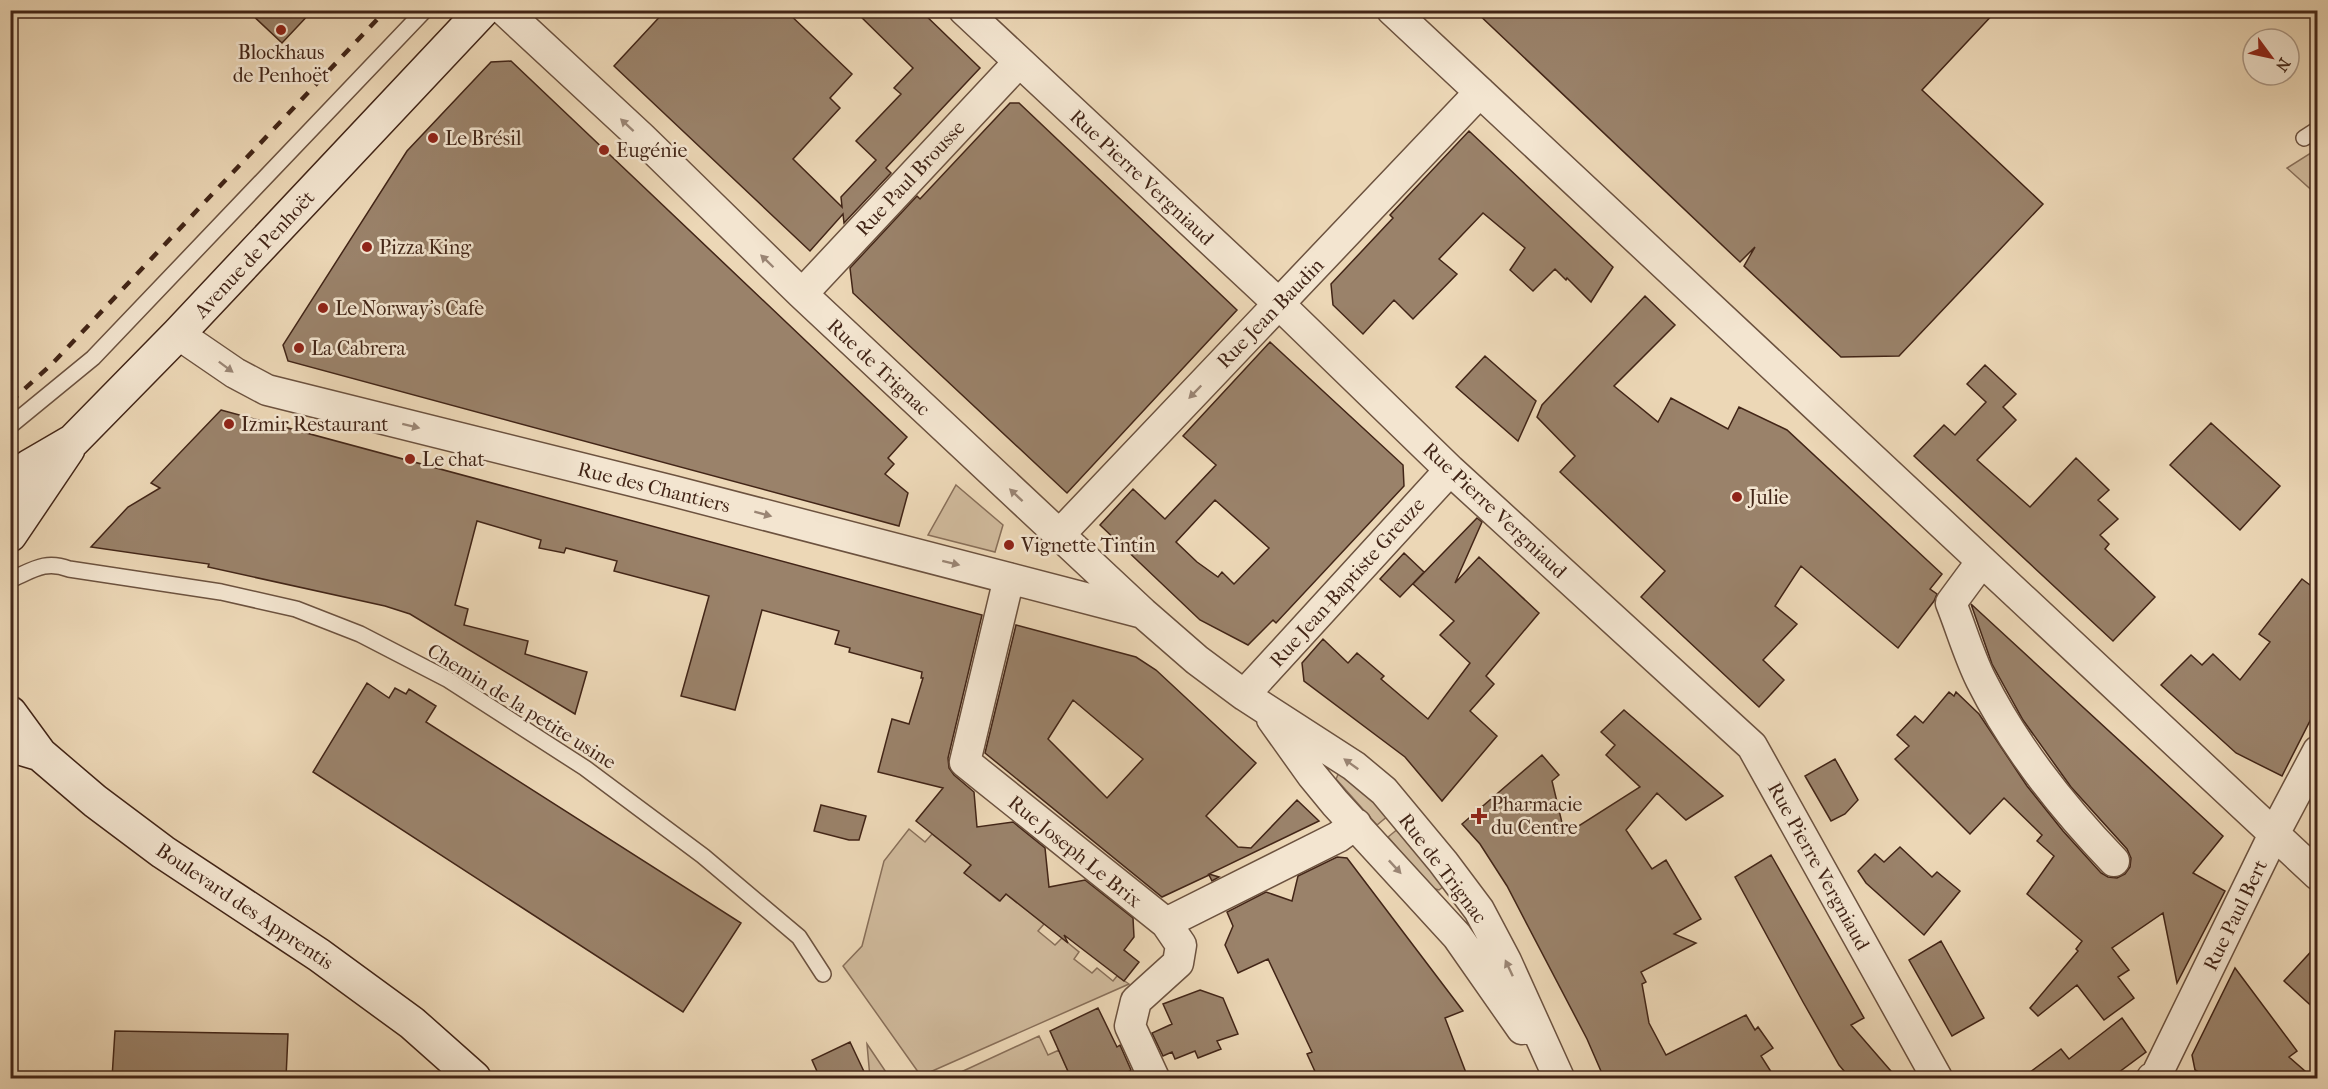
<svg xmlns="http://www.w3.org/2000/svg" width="2328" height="1089" font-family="'IM FELL French Canon',serif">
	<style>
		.green { fill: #cfb99b; stroke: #886f59; stroke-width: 1.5 }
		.building { fill: #9a826a; stroke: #422517; stroke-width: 1.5; fill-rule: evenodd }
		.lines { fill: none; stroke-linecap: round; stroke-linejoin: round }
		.service-casing { stroke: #6c523f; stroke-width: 18 }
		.minor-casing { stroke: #6c523f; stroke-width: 33 }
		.secondary-casing { stroke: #422517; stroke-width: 36 }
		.service { stroke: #f3e5d0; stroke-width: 15 }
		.minor { stroke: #f3e5d0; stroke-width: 30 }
		.secondary { stroke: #f3e5d0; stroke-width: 33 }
		.rail { stroke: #422517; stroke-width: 4.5; stroke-dasharray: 10 10; stroke-linecap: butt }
		.oneway { fill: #9a8574 }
		.poi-dot { fill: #8f2418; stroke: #f3e5d0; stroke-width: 2 }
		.labels { text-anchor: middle; stroke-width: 5; stroke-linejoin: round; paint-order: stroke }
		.poi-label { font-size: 20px; fill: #422517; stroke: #f3e5d0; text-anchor: start }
		.street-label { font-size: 20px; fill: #422517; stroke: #f3e5d0 }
	</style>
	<rect width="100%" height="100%" fill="#ecd7b6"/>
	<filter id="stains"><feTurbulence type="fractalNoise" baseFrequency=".00333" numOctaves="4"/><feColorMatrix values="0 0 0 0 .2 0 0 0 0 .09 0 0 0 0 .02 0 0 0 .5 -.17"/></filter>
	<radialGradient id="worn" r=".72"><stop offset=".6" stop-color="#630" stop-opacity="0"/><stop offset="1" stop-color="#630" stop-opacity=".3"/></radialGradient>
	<!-- green -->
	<path class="green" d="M 2317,149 L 2317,195 L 2287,168 Z
		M 956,485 L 1003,525 L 995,552 L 928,535 Z
		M 1340,770 L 1389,815 L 1377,825 L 1336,779 Z
		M 1399,828 L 1444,886 L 1439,890 L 1432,888 L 1388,837 Z
		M 909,829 L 925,842 L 932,834 L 971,865 L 965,873 L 999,901 L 1006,894 L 1044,924 L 1038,931 L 1055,945 L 1062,938 L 1079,952 L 1074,959 L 1092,973 L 1097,968 L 1113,981 L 1117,976 L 1129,984 L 921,1076 L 843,966 L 862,946 L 884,861 Z
		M 1039,1036 L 1048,1055 L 1059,1050 L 1071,1078 L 948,1078 Z
		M 867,1044 L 890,1078 L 870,1078 Z"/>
	<!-- building -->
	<path class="building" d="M 247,10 L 313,10 L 282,43 Z
		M 666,10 L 785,10 L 852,74 L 830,98 L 840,108 L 793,159 L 842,207 L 841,197 L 876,160 L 856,141 L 901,94 L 894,88 L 913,68 L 854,10 L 920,10 L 980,68 L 886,168 L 891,173 L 844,223 L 843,214 L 810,251 L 614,66 Z
		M 1474,10 L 1997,10 L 1922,90 L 2043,204 L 1899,356 L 1841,357 L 1744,266 L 1755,247 L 1740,262 Z
		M 511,61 L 907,437 L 888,458 L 894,464 L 885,474 L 908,493 L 899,526 L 288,361 L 283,345 L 407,151 L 491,62 Z
		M 1010,103 L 1019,103 L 1237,310 L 1067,493 L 853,293 L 850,268 L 917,196 L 920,199 Z
		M 1469,131 L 1613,267 L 1591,302 L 1567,278 L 1566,280 L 1555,269 L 1533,291 L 1510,270 L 1525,248 L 1483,213 L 1439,259 L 1457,274 L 1413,319 L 1394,300 L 1363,334 L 1333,305 L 1331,284 L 1393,218 L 1390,215 Z
		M 1645,296 L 1675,325 L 1614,386 L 1658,422 L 1671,398 L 1728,429 L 1739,407 L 1787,430 L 1942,574 L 1930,589 L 1937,594 L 1934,601 L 1898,648 L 1801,566 L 1775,606 L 1797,624 L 1763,660 L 1784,680 L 1759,707 L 1641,597 L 1665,571 L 1560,472 L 1575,456 L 1537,417 L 1542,405 Z
		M 1270,342 L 1403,465 L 1404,486 L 1276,623 L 1273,620 L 1248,645 L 1200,620 L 1100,525 L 1133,489 L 1165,519 L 1216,465 L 1183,436 ZM 1215,500 L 1269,548 L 1234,584 L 1222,572 L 1218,577 L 1197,562 L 1176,542 Z
		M 1485,356 L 1536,401 L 1518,441 L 1456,387 Z
		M 1985,365 L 2016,394 L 2003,407 L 2016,420 L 1977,460 L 2030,507 L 2076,458 L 2109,490 L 2098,500 L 2118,519 L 2100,535 L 2109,544 L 2105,549 L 2155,597 L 2113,641 L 1914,456 L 1944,425 L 1955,435 L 1986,402 L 1967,384 Z
		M 221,410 L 982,615 L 948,758 L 949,768 L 954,775 L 974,792 L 977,827 L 1013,822 L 1045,848 L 1049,887 L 1085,880 L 1133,918 L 1134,937 L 1124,950 L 1139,962 L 1124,981 L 1064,935 L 1068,943 L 1006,894 L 1000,901 L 964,873 L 971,865 L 916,821 L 943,788 L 878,772 L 892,719 L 909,724 L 923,678 L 921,678 L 922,672 L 849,652 L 850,648 L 835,644 L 839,631 L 762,610 L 735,710 L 681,696 L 709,596 L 614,571 L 617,561 L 566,548 L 564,553 L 539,548 L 541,540 L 477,521 L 455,605 L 468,609 L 464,625 L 528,641 L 525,654 L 587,672 L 575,714 L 410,614 L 385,606 L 208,567 L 209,564 L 91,547 L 128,507 L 160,488 L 151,483 Z
		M 2211,423 L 2280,486 L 2240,530 L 2170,465 Z
		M 1477,518 L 1482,522 L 1455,583 L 1479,557 L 1539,613 L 1486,676 L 1494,684 L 1470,711 L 1497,736 L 1442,801 L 1405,757 L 1304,681 L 1302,663 L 1323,639 L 1348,663 L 1357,653 L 1384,676 L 1381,679 L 1428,719 L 1470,663 L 1440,635 L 1454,621 L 1413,584 Z
		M 1404,553 L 1424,572 L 1400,597 L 1380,579 Z
		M 2302,579 L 2318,591 L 2318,705 L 2282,776 L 2236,753 L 2161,685 L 2191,655 L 2202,665 L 2213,654 L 2240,680 L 2270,642 L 2259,634 Z
		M 1971,604 L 2223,836 L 2193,873 L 2225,891 L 2177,983 L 2163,913 L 2112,948 L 2129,970 L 2118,977 L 2134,998 L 2104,1020 L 2077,985 L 2038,1016 L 2030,1008 L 2078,951 L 2076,949 L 2082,941 L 2027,894 L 2054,856 L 2037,841 L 2042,835 L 2004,798 L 1970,834 L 1895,759 L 1909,746 L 1897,735 L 1915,716 L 1923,723 L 1949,692 L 1954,696 L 1956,692 L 1979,714 L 2027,786 L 2063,831 L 2101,873 L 2108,877 L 2117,878 L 2125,874 L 2130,867 L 2131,858 L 2127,849 L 2071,787 L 2023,720 L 1992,664 Z
		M 1016,625 L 1136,657 L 1156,670 L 1256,763 L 1206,816 L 1238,847 L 1251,848 L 1297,800 L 1319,821 L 1209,874 L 1219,877 L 1212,881 L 1209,875 L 1162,897 L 985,753 ZM 1073,700 L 1143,759 L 1107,798 L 1048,739 Z
		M 367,683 L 389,698 L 395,688 L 406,694 L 409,689 L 436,706 L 426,722 L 741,923 L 683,1012 L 313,772 Z
		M 1624,710 L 1723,796 L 1686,820 L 1657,793 L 1626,830 L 1652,869 L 1666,860 L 1701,919 L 1674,934 L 1696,943 L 1641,972 L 1646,982 L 1642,984 L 1649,1023 L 1666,1055 L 1746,1015 L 1755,1030 L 1758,1027 L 1773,1048 L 1761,1056 L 1775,1078 L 1604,1078 L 1587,1039 L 1507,886 L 1480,844 L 1462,824 L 1542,755 L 1559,775 L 1552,781 L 1563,827 L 1571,823 L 1574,829 L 1640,787 L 1606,755 L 1615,745 L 1601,732 Z
		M 1835,759 L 1858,800 L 1845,814 L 1831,821 L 1805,776 Z
		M 821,805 L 866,816 L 859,840 L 849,840 L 814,831 Z
		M 1900,847 L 1932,877 L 1937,872 L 1960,891 L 1924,935 L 1866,883 L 1858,871 L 1875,854 L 1884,862 Z
		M 1771,855 L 1864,1018 L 1851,1025 L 1897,1078 L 1850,1078 L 1839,1065 L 1803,1002 L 1735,877 Z
		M 1337,857 L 1347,858 L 1463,1011 L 1445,1018 L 1468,1078 L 1318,1078 L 1307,1054 L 1312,1052 L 1268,959 L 1238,973 L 1225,945 L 1233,926 L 1227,912 L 1266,892 L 1292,901 L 1298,876 Z
		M 1941,941 L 1984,1018 L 1952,1036 L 1909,960 Z
		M 2318,944 L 2318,1012 L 2284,981 Z
		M 2235,968 L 2297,1051 L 2289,1057 L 2313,1078 L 2210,1078 L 2195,1070 L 2192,1055 Z
		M 1200,990 L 1223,998 L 1238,1034 L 1217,1041 L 1221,1049 L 1198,1058 L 1195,1051 L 1175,1059 L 1172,1052 L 1163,1056 L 1152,1033 L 1172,1024 L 1163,1004 Z
		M 1098,1008 L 1117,1047 L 1120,1045 L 1131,1070 L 1128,1072 L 1131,1078 L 1071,1078 L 1050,1031 Z
		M 2122,1018 L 2146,1052 L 2111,1078 L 2022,1078 L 2061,1049 L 2069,1059 Z
		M 115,1031 L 288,1034 L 286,1078 L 112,1078 Z
		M 850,1042 L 867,1078 L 820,1078 L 812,1060 Z"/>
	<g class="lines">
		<defs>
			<path id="service" d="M 2304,138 L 2318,129
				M 10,426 L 93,358 L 425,10
				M 10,580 C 33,570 45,560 69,569 L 221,592 L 296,609 L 360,634 L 447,679 L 585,768 L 703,856 L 799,937 L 823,974"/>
			<path id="minor" d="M 504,10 L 641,137 L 802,294 L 1143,613 L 1197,660 L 1244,695 L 1354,766 L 1384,791 L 1443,862 L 1479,910 L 1506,961 L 1559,1078
				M 964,10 L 1279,304 L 1450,470 L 1752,746 L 1937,1078
				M 1392,10 L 2318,875
				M 802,294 L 1019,62
				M 178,334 L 235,373 L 267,390 L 673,491 L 1139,612
				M 1059,535 L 1480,92
				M 1982,561 L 1951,603 C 1961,628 1969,656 1981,680 C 2015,748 2062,807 2114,861
				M 1009,578 L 965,762 L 1166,923 L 1338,837 L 1356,824
				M 1244,695 L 1450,470
				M 1272,719 L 1312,775 L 1335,803 L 1457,936 L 1522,1029
				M 1154,1078 L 1130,1026 L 1136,1001 L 1178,963 L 1181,945 L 1166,923
				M 2152,1078 L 2156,1076 L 2274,834 L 2318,751"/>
			<path id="secondary" d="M 10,481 L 30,466 L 73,441 L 178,334 L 483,10
				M 10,535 L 68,449
				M 10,713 L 40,754
				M 10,745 L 40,754 L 95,801 L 163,852 L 319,955 L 412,1023 L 474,1078"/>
		</defs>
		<!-- service casing -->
		<use href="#service" class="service-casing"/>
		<!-- minor casing -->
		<use href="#minor" class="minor-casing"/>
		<!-- secondary casing -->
		<use href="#secondary" class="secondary-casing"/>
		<!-- service -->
		<use href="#service" class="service"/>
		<!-- minor -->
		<use href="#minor" class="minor"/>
		<!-- secondary -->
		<use href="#secondary" class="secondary"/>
		<!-- rail -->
		<path class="rail" d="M 10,402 L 52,364 L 386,10"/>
	</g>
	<!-- one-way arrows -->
	<defs><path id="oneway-solid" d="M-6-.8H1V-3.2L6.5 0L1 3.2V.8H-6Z" transform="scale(1.5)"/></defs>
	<g class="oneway">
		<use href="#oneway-solid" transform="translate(627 125) rotate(-137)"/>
		<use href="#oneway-solid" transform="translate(767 261) rotate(-136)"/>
		<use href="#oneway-solid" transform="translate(226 367) rotate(37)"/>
		<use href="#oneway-solid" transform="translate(1195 392) rotate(134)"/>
		<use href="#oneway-solid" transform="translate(411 426) rotate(14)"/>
		<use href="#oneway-solid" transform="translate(1016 495) rotate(-137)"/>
		<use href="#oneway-solid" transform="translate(763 514) rotate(15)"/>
		<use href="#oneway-solid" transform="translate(951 563) rotate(14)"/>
		<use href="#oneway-solid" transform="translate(1351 764) rotate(-144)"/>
		<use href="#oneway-solid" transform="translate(1395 867) rotate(47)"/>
		<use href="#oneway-solid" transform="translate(1509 968) rotate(-115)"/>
	</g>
	<!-- markers -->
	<g class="poi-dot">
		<circle cx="281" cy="30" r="6"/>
		<circle cx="433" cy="138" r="6"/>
		<circle cx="604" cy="150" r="6"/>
		<circle cx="367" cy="247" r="6"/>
		<circle cx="323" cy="308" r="6"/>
		<circle cx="299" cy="348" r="6"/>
		<circle cx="229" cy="424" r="6"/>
		<circle cx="410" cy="459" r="6"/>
		<circle cx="1737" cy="497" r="6"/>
		<circle cx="1009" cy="545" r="6"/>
		<path d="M1476 807h6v6h6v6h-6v6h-6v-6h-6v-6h6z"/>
	</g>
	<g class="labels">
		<!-- poi labels -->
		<g class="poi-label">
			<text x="281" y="59" text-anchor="middle">Blockhaus<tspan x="281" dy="23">de Penhoët</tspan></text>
			<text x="445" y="145">Le Brésil</text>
			<text x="616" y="157">Eugénie</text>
			<text x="379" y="254">Pizza King</text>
			<text x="335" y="315">Le Norway's Cafe</text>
			<text x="311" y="355">La Cabrera</text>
			<text x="241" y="431">Izmir Restaurant</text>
			<text x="422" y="466">Le chat</text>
			<text x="1749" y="504">Julie</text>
			<text x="1021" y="552">Vignette Tintin</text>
			<text x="1491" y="811">Pharmacie<tspan x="1491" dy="23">du Centre</tspan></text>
		</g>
		<!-- street labels -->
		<g class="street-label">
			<text transform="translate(1142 177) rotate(43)" y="7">Rue Pierre Vergniaud</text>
			<text transform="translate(910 178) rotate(-47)" y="7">Rue Paul Brousse</text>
			<text transform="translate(254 254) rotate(-47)" y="7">Avenue de Penhoët</text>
			<text transform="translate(1270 313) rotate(-46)" y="7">Rue Jean Baudin</text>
			<text transform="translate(879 367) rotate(43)" y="7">Rue de Trignac</text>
			<text transform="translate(654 487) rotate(14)" y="7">Rue des Chantiers</text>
			<text transform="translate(1495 510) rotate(43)" y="7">Rue Pierre Vergniaud</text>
			<text transform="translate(1347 582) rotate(-48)" y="7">Rue Jean-Baptiste Greuze</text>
			<text transform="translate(522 706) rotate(32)" y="7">Chemin de la petite usine</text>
			<text transform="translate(1075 851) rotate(39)" y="7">Rue Joseph Le Brix</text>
			<text transform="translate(1819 866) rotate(61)" y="7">Rue Pierre Vergniaud</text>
			<text transform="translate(1443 868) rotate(53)" y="7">Rue de Trignac</text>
			<text transform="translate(245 906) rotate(34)" y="7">Boulevard des Apprentis</text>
			<text transform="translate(2235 915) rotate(-64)" y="7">Rue Paul Bert</text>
		</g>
	</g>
	<!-- margin -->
	<rect width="2328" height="1089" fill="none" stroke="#ecd7b6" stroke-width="36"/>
	<rect x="12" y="12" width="2304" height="1065" fill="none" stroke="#422517" stroke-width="3"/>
	<rect x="18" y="18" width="2292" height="1053" fill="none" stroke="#422517" stroke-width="1.5"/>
	<!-- north arrow -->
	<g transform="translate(2271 57) rotate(123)"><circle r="28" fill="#f3e5d0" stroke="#ac9886" stroke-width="1.5"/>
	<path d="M0-4.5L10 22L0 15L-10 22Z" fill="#8f2418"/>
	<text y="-9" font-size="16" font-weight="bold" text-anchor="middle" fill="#422517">N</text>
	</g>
	<rect width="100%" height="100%" filter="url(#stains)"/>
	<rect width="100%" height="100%" fill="url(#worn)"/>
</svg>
